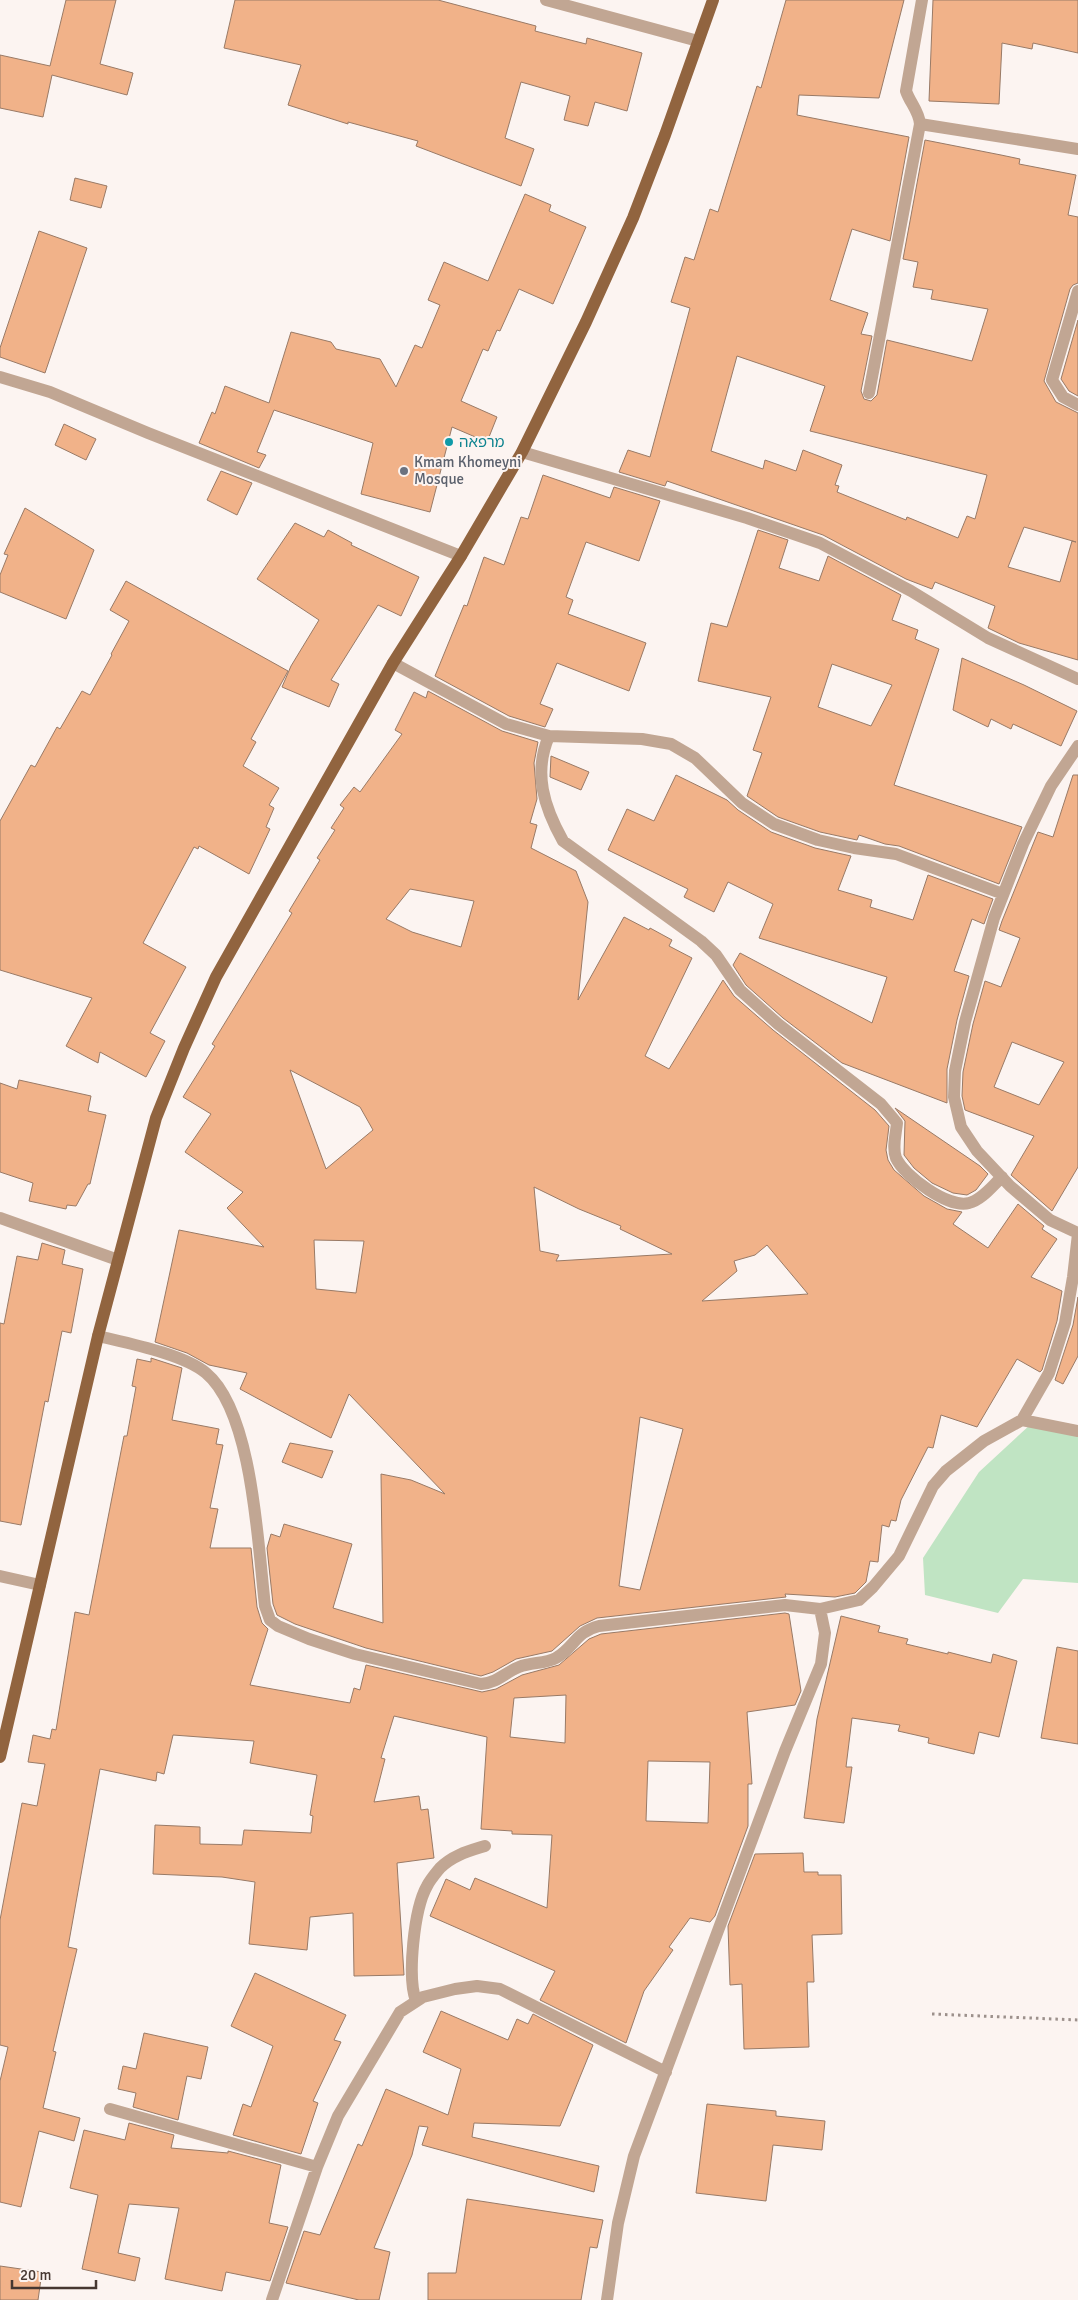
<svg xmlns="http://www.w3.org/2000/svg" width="1078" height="2300" font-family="Signika,'Noto Sans Hebrew',sans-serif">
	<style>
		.green { fill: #c0e4c3 }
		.building { fill: #f1b289; stroke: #997a66; fill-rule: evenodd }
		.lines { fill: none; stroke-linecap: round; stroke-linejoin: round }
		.path { stroke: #9c908b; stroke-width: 3; stroke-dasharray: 2.5 4; stroke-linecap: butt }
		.street { stroke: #c1a693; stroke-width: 12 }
		.primary { stroke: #91643f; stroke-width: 12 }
		.culture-dot { fill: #0f9aa8; stroke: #fcf4f1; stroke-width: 2 }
		.worship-dot { fill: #6b7280; stroke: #fcf4f1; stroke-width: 2 }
		.labels { text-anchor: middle; stroke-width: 4; stroke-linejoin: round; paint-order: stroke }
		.culture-label { font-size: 15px; fill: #0d838f; stroke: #fcf4f1; text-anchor: start }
		.worship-label { font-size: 15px; fill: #5b616d; stroke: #fcf4f1; text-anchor: start }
	</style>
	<rect width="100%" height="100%" fill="#fcf4f1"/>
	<!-- green -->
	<path class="green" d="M 1031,1424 L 1078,1436 L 1078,1583 L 1023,1579 L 998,1613 L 925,1595 L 923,1558 L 979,1472 Z"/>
	<!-- building -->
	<path class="building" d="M 66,0 L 116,0 L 100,64 L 133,73 L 127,95 L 52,75 L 43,117 L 0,108 L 0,55 L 50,66 Z
		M 235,0 L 438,0 L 536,26 L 535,31 L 586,44 L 587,38 L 642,53 L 627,111 L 595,102 L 588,126 L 564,120 L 570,96 L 521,82 L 505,138 L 534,149 L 521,186 L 416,146 L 418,141 L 348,122 L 348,124 L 288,105 L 301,65 L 224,48 Z
		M 786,0 L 904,0 L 879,98 L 799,95 L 797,115 L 909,137 L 890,241 L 852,229 L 830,300 L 868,313 L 861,334 L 872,336 L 861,391 L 864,399 L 871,401 L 877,395 L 887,340 L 972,361 L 988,309 L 931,299 L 933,290 L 913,287 L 918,262 L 903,259 L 925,140 L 1001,155 L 1020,159 L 1019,164 L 1076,175 L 1068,215 L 1078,217 L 1078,283 L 1073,285 L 1070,289 L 1044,381 L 1056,402 L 1078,413 L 1078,660 L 1019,643 L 988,628 L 995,606 L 935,582 L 932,589 L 906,579 L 823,535 L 667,481 L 665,486 L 619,472 L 628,450 L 650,457 L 690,308 L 671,302 L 685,257 L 694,260 L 710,209 L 718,212 L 757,86 L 761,88 ZM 737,356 L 825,386 L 810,431 L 987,475 L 975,519 L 967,516 L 958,538 L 907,517 L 906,520 L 837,492 L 839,486 L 835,485 L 842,465 L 803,450 L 796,471 L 765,460 L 763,469 L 711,451 ZM 1024,527 L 1076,542 L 1072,541 L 1060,582 L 1008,567 Z
		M 933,0 L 1078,0 L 1078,53 L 1033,43 L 1032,49 L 1002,43 L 999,104 L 929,101 Z
		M 75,178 L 107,186 L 101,208 L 70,200 Z
		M 525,194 L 551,205 L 549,211 L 586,227 L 553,304 L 519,289 L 500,331 L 497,330 L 488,351 L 483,349 L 461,401 L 497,417 L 487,442 L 452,427 L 430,512 L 361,494 L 373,443 L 274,410 L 257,452 L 266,455 L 259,468 L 199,443 L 212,412 L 215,414 L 225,386 L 269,403 L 291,332 L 331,342 L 336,349 L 380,359 L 396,387 L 415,345 L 422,348 L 440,305 L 428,300 L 444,262 L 488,281 Z
		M 39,231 L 87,248 L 45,373 L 0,357 L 0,348 Z
		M 1078,320 L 1078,396 L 1069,391 L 1061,379 Z
		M 64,424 L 96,439 L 86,460 L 55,445 Z
		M 221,471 L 252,483 L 237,515 L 207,500 Z
		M 543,475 L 610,498 L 614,487 L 660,501 L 639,561 L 586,542 L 566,597 L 573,600 L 568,614 L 646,643 L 629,691 L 557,663 L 540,704 L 553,709 L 545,727 L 509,716 L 435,676 L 464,605 L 467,606 L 484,557 L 504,565 L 521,517 L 528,519 Z
		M 25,508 L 94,550 L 66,619 L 0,592 L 0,575 L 8,555 L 4,554 Z
		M 295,523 L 324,537 L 328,530 L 352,543 L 351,545 L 419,577 L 401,616 L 378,605 L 331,680 L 339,684 L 329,707 L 282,687 L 291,666 L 319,620 L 257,579 Z
		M 758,530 L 788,540 L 779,568 L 819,581 L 828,556 L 901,595 L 892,620 L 918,630 L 915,639 L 939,649 L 894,785 L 1022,827 L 999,884 L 899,846 L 885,844 L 859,835 L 857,840 L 820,832 L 778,817 L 747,796 L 762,753 L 753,750 L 771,697 L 698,681 L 711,623 L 727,627 ZM 832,664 L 892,685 L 871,726 L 818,707 Z
		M 126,581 L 288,671 L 251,739 L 256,742 L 243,766 L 279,788 L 269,805 L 274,808 L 266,827 L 270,829 L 249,874 L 199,846 L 198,849 L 194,847 L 143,943 L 186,967 L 150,1033 L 165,1041 L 146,1077 L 100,1052 L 98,1063 L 66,1046 L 92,998 L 0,970 L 0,821 L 31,765 L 35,767 L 57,727 L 60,729 L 82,691 L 90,695 L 112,655 L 111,654 L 129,621 L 110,610 Z
		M 962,658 L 1024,685 L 1077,711 L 1061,746 L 1013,724 L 1011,729 L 991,719 L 988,727 L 953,710 Z
		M 428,691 L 502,731 L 538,742 L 534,763 L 537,799 L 530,823 L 537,825 L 531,848 L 576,871 L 588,902 L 578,1000 L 624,917 L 649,930 L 650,928 L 672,940 L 669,946 L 692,958 L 645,1056 L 669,1069 L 723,980 L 734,996 L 773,1030 L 875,1110 L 889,1126 L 886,1150 L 888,1160 L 894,1170 L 924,1196 L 947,1209 L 962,1212 L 953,1224 L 988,1248 L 1018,1204 L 1044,1226 L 1042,1229 L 1057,1239 L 1031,1277 L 1062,1291 L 1057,1321 L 1042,1370 L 1040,1372 L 1017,1359 L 977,1427 L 941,1415 L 933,1448 L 928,1447 L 901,1500 L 896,1521 L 891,1520 L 889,1527 L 882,1525 L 878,1562 L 870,1561 L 866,1582 L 855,1593 L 835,1597 L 785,1594 L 786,1597 L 597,1618 L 580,1626 L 552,1651 L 516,1659 L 493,1672 L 481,1676 L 366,1648 L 295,1624 L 277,1615 L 273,1604 L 267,1548 L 271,1534 L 280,1537 L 284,1524 L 352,1544 L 333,1608 L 383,1623 L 381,1474 L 411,1480 L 445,1494 L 349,1394 L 331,1438 L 240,1389 L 247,1373 L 209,1365 L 187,1353 L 155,1342 L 179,1230 L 264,1247 L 227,1208 L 243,1192 L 185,1152 L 211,1114 L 183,1097 L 215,1046 L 212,1044 L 275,941 L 292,913 L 289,911 L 320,860 L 317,858 L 335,830 L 331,828 L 344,808 L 340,805 L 354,787 L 360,792 L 402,734 L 395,730 L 414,692 L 426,698 ZM 410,889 L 474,901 L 461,947 L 412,932 L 386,919 ZM 290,1070 L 360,1107 L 373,1130 L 326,1169 ZM 534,1187 L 579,1209 L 621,1226 L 620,1229 L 672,1254 L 556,1261 L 559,1255 L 540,1251 ZM 314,1240 L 364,1241 L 356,1293 L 316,1289 ZM 767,1245 L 808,1294 L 702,1301 L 737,1271 L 734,1261 L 755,1255 ZM 640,1417 L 683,1429 L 640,1590 L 619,1586 Z
		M 551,756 L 589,772 L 581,790 L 550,777 Z
		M 676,775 L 727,800 L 738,810 L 771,832 L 815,848 L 851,856 L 838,890 L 872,900 L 870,907 L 913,920 L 928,875 L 993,899 L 984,924 L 972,919 L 954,971 L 969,976 L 957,1020 L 947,1069 L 947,1103 L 842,1063 L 783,1018 L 746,985 L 733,965 L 740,953 L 872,1023 L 887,977 L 759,938 L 773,904 L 728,882 L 714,912 L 684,897 L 688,889 L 608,850 L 627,809 L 654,821 Z
		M 1073,775 L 1078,775 L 1078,1167 L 1052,1211 L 1011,1175 L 1034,1136 L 965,1110 L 962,1096 L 963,1072 L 973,1024 L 985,981 L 1001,987 L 1020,938 L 999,930 L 1002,921 L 1038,832 L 1053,837 ZM 1012,1042 L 1064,1062 L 1039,1105 L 994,1087 Z
		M 19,1080 L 91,1096 L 88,1111 L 106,1115 L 90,1184 L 88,1184 L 76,1206 L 67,1205 L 66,1209 L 29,1201 L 33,1183 L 0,1172 L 0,1083 L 17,1089 Z
		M 895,1108 L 980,1166 L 988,1174 L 976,1190 L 967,1195 L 953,1193 L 932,1183 L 914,1168 L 904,1155 L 905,1121 Z
		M 42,1243 L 65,1250 L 62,1264 L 83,1269 L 71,1333 L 62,1331 L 48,1402 L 45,1401 L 21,1525 L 0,1521 L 0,1323 L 4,1324 L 17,1256 L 38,1260 Z
		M 1078,1297 L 1078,1356 L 1063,1384 L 1055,1380 L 1073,1325 Z
		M 151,1358 L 182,1368 L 172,1420 L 219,1429 L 216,1444 L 223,1445 L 210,1508 L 218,1509 L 210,1548 L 251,1548 L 257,1607 L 262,1623 L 268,1629 L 250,1685 L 350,1703 L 354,1688 L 360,1690 L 366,1665 L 482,1692 L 496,1689 L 522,1675 L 559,1665 L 589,1639 L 601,1634 L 785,1613 L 789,1614 L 801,1691 L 795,1705 L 747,1712 L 752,1784 L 748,1784 L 748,1826 L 715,1916 L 710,1922 L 690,1918 L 669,1947 L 673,1950 L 644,1991 L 626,2043 L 540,2000 L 555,1971 L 430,1916 L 446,1879 L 470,1890 L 475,1878 L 547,1908 L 552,1835 L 512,1834 L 512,1831 L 481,1829 L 487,1737 L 394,1716 L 381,1758 L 385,1759 L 374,1802 L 419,1796 L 421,1810 L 428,1809 L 434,1858 L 397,1863 L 404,1975 L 354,1976 L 353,1913 L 310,1917 L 307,1950 L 249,1944 L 255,1882 L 222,1877 L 153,1874 L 155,1825 L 200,1827 L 200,1844 L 242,1845 L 244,1830 L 311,1833 L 313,1816 L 310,1815 L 317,1775 L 250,1763 L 254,1741 L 173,1735 L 164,1774 L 157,1772 L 156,1781 L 100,1769 L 68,1947 L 77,1949 L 53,2051 L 56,2052 L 43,2108 L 80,2118 L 74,2141 L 39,2131 L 21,2207 L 0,2202 L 0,2081 L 8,2047 L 0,2045 L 0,1920 L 22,1803 L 37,1806 L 45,1764 L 28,1762 L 33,1735 L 50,1739 L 52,1729 L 56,1730 L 75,1612 L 89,1615 L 124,1436 L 127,1436 L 136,1387 L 132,1386 L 137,1359 L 151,1362 ZM 566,1695 L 565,1743 L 510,1737 L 514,1698 ZM 648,1761 L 710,1762 L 708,1823 L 646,1821 Z
		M 290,1443 L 333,1451 L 322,1478 L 282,1462 Z
		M 841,1616 L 880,1626 L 878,1632 L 908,1639 L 906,1644 L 948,1654 L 948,1652 L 991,1663 L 993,1654 L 1017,1661 L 999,1737 L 979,1732 L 974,1754 L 928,1743 L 929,1738 L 898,1731 L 900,1725 L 852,1718 L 846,1767 L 852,1767 L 844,1823 L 804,1818 L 817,1719 Z
		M 1057,1647 L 1078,1651 L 1078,1744 L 1041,1738 Z
		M 803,1853 L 804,1872 L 818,1872 L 818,1875 L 841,1875 L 842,1934 L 812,1935 L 814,1982 L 807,1982 L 809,2047 L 744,2049 L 742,1984 L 730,1985 L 728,1926 L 755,1854 Z
		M 255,1973 L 346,2015 L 334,2040 L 341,2042 L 313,2101 L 318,2103 L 301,2154 L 233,2135 L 243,2104 L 251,2107 L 273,2046 L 231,2026 Z
		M 441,2011 L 508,2040 L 517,2019 L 528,2024 L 533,2014 L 593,2045 L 560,2126 L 474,2123 L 472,2137 L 599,2166 L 594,2192 L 422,2145 L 428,2127 L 419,2126 L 412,2155 L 374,2248 L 390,2252 L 379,2300 L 359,2300 L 286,2283 L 304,2231 L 320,2235 L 358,2144 L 362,2146 L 386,2089 L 448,2115 L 461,2069 L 423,2052 Z
		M 144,2033 L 208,2047 L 201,2079 L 187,2076 L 178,2120 L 133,2107 L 136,2093 L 118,2089 L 123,2066 L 136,2069 Z
		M 707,2104 L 776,2111 L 776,2116 L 825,2121 L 822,2150 L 773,2145 L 766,2201 L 696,2193 Z
		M 129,2123 L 174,2135 L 171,2148 L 228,2153 L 228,2151 L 281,2165 L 269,2223 L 288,2227 L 270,2281 L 226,2272 L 222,2291 L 165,2279 L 179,2208 L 129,2204 L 118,2253 L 140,2258 L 135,2281 L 82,2269 L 98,2195 L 70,2188 L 84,2130 L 125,2140 Z
		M 467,2199 L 603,2220 L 597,2248 L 590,2247 L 581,2300 L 428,2300 L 428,2273 L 456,2273 Z
		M 0,2266 L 42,2272 L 38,2300 L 0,2300 Z"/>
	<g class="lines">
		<!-- path -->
		<path class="path" d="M 932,2014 L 1078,2020"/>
		<!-- street -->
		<path class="street" d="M 546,0 L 698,41
			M 922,0 L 906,91 C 910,103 919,111 920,124 L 1078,149
			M 1078,291 L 1052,380 L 1063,397 L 1078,405
			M 0,377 L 50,392 L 148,433 L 461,556
			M 869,393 L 920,124
			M 522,452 L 747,518 L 820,543 L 911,591 L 988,638 L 1078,679
			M 393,663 L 506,724 L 549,736 C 533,773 544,807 563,841 L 701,941 L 716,955 L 740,990 L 778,1024 L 881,1104 L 897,1123 C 896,1134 892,1147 896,1158 C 904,1176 949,1209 969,1203 C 982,1200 993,1185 1002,1177
			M 549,736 L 642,739 L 671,744 L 695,758 L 742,803 L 774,824 L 818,840 L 854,848 L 896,854 L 1003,894
			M 1078,746 L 1051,786 L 1023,844 L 994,918 L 965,1022 L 955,1071 L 954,1097 L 961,1127 L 977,1151 L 1010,1186 L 1050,1220 L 1078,1233
			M 0,1218 L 118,1260
			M 98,1336 C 127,1343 184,1354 206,1373 C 253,1412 258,1547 265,1606 L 270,1620 L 278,1626 L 309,1639 L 355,1654 L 481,1684 C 499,1682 504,1673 519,1667 C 531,1662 545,1664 556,1658 C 575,1647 575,1632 599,1626 L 785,1605 L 820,1609
			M 1022,1420 L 1078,1431
			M 0,1576 L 40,1585
			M 416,2001 C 407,1977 414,1909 427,1886 C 430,1880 436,1873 440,1868 C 453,1855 469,1851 485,1846
			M 110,2109 L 317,2167
			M 272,2300 L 317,2167 L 338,2116 L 400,2012 L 423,1997 L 455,1989 L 477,1986 L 500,1989 L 666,2072
			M 607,2300 L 618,2223 L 634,2156 L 785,1751 L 821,1664 L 825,1633 L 820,1609 L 859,1600 L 873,1587 L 899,1556 L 933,1486 L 946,1471 L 984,1441 L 1022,1420 L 1049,1373 L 1065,1323 L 1073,1277 L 1078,1234"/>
		<!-- primary -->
		<path class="primary" d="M 0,1757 L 98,1336 L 156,1118 L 184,1048 L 216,977 L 393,663 L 461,556 L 522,452 L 586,322 L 633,218 L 665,135 L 713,0"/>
	</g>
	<!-- markers -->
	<circle class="culture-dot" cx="449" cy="442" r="5"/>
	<circle class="worship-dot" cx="404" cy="471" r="5"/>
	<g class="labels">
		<!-- culture labels -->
		<g class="culture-label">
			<text x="459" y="447">מרפאה</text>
		</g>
		<!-- worship labels -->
		<g class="worship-label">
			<text x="414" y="467">Kmam Khomeyni<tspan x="414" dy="17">Mosque</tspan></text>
		</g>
	</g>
	<!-- scale -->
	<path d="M12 2280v8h84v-8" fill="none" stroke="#463731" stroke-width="2.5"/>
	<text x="20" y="2280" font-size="15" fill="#463731" stroke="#fcf4f1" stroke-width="4" paint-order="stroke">20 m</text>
</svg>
